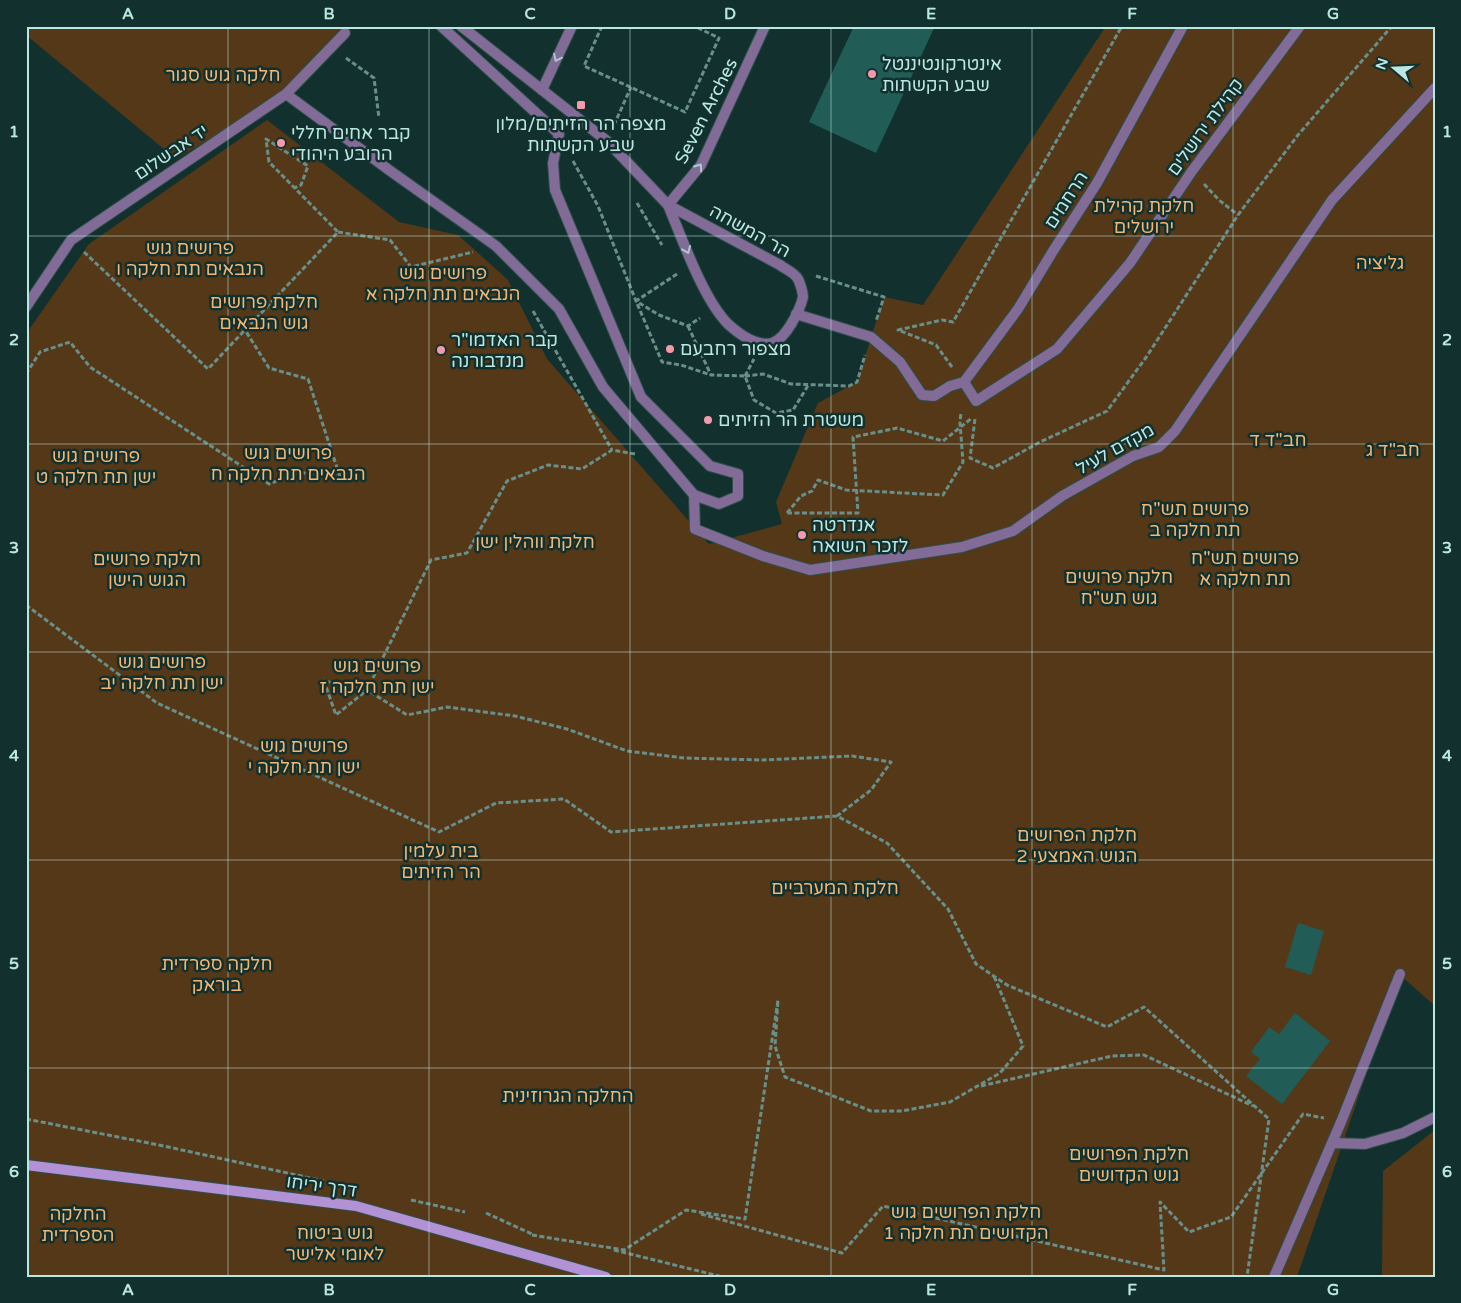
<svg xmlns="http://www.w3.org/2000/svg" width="1461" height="1303" font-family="'Varela Round',Heebo,sans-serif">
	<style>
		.green { fill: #553817 }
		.building { fill: #215c57 }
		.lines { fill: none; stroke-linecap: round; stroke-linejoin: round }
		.lane-casing { stroke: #2d4e4b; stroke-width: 12 }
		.street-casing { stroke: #2d4e4b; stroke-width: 12 }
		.secondary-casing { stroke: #2d4e4b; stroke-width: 12 }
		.path { stroke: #698f8b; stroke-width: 3; stroke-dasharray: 5 2.5; stroke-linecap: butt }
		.lane { stroke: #826c97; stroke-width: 10 }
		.street { stroke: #826c97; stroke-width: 10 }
		.secondary { stroke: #b391d5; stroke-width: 10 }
		.oneway { stroke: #adc8cf }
		.grid { fill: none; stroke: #bbe7e2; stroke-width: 1; stroke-opacity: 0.55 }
		.poi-dot { fill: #f39aab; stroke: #12312e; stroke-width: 2 }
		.labels { text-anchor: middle; stroke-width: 5; stroke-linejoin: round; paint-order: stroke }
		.poi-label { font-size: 18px; fill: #bbe7e2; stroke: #12312e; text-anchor: start }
		.park-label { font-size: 18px; fill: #f4b674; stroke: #12312e }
		.street-label { font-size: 18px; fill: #bbe7e2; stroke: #12312e }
		.neatline { fill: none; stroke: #bbe7e2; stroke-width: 2 }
		.grid-label { font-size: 16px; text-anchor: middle; font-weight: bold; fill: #bbe7e2 }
	</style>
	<rect width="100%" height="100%" fill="#12312e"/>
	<!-- green -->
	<path class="green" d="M 26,26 L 349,26 L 286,94 L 176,159 L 26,35 Z
		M 1106,26 L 1435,26 L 1435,1006 L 1400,975 L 1297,1277 L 26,1277 L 26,334 L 89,244 L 267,120 L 399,222 L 458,235 L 508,280 L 547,359 L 709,544 L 782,524 L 776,502 L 818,403 L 857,382 L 884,297 L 923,305 Z
		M 1435,1130 L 1435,1277 L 1382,1277 L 1383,1171 Z"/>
	<!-- building -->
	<path class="building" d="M 854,26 L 935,26 L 876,153 L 809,122 Z
		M 1298,923 L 1324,931 L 1311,975 L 1285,967 Z
		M 1295,1013 L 1330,1041 L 1282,1104 L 1246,1076 L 1260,1059 L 1251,1052 L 1269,1027 L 1279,1034 Z"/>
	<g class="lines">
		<defs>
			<path id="lane" d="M 542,90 L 572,26
				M 668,205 L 701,165 L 765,26
				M 796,314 L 871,337 L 900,362 L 922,395 L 934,396 L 950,386 L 964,382 L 976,401 L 1057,349 L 1130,263 L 1192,171 L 1300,26
				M 964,382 L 1018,309 L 1053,251 L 1097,183 L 1183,26
				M 694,495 L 695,529 L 763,556 L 810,570 L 962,547 L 1013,531 L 1062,496 L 1133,456 L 1159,447 L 1175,431 L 1332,200 L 1435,88
				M 1332,1143 L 1365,1144 L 1403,1133 L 1435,1117
				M 1274,1277 L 1341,1122 L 1400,974"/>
			<path id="street" d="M 461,26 L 607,141 L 668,205 L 780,265 C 785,269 795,273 798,279 C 800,283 803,292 803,297 C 800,310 786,339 772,343 C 756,347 739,334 728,324 C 703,299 682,238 668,205
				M 286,94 L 389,170 L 496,246 L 559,309 L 603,387 L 694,495 L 719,504 L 738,496 L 738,474 L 710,466 L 641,397 L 555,190 L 553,163 L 559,134 L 441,26
				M 26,307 L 71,240 L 286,94 L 345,33"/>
			<path id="secondary" d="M 26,1165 L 356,1206 L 606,1277"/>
		</defs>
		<!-- lane casing -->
		<use href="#lane" class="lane-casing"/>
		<!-- street casing -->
		<use href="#street" class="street-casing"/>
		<!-- secondary casing -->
		<use href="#secondary" class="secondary-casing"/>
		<!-- path -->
		<path class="path" d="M 602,26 L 584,66 L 685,112 L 719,38 L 694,26
			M 346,58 L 374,78 L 379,118
			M 614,125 L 631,87
			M 573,161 L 598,206 L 636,301 L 659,315 L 688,326 L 700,318
			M 1204,184 L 1219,200 L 1238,215
			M 637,203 L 662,245
			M 338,232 L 390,240 L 411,267 L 473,252
			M 84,252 L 208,369 L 338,232 L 269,162 L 266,139 L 308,166 L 301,185 L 294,188
			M 677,274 L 636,301 L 662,362 L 681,365 L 711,375
			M 816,276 L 884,297 L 876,321
			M 533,311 L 612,450
			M 688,326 L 711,375 L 745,376 L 754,400 L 776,413 L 793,410 L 809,384
			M 952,367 L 936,345 L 898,330 L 942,320 L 953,322 L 1122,26
			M 26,374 L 40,352 L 70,342 L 90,367 L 269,484 L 299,472 L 341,480 L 308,379 L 269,368 L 245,330
			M 745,376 L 763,374 L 791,384 L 849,386 L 857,382 L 865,355
			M 745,376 L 754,359
			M 975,419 L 970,458 L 993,468 L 1040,442 L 1107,411 L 1147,356 L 1238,215 L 1298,135 L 1392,26
			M 635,454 L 612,450 L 582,469 L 548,465 L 507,481 L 467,553 L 431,560 L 367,690 L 336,715 L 324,681 L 367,690 L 407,715 L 447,707 L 515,716 L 567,729 L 627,751 L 684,758 L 762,760 L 852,756 L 891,762 L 871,790 L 837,816 L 887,843 L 948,909 L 976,964 L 1007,985 L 1107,1027 L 1144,1007 L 1269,1119 L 1247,1277
			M 787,513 L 801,496 L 812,491 L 818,480 L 846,490 L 943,495 L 963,462 L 960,423 L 961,412
			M 787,513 L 858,513 L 853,437 L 897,428 L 943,441 L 972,418
			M 26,605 L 157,703 L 439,832 L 496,803 L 564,799 L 611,832 L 837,816
			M 981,1086 L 1112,1056 L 1144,1055 L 1253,1106
			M 26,1119 L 159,1145 L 324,1181
			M 411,1200 L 465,1212
			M 486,1213 L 532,1234
			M 701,1214 L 842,1253 L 883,1206 L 1164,1270 L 1160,1202 L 1189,1232 L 1231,1217 L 1303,1114 L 1324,1118
			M 532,1235 L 624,1250 L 686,1210 L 745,1219 L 778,1000 L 775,1046 L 785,1077 L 871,1111 L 902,1111 L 950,1102 L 1000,1073 L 1023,1046 L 994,976
			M 614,1250 L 723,1277"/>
		<!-- lane -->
		<use href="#lane" class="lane"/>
		<!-- street -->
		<use href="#street" class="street"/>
		<!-- secondary -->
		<use href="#secondary" class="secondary"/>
	</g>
	<!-- one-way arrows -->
	<defs><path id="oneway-chevron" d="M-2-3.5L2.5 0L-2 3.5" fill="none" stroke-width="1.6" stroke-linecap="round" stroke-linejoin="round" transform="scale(1.25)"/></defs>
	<g class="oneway">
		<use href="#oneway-chevron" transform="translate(557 58) rotate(116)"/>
		<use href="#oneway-chevron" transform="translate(699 167) rotate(-55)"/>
		<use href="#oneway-chevron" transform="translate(687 250) rotate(67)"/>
	</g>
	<!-- grid -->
	<path class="grid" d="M 228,26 L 228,1277M 429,26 L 429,1277M 630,26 L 630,1277M 831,26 L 831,1277M 1032,26 L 1032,1277M 1233,26 L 1233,1277M 26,236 L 1435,236M 26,444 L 1435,444M 26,652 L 1435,652M 26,860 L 1435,860M 26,1068 L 1435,1068"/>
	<!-- markers -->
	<g class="poi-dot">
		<circle cx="872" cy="74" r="5"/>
		<rect x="576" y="100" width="10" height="10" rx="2.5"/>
		<circle cx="281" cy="143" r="5"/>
		<circle cx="670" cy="349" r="5"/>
		<circle cx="441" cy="350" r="5"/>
		<circle cx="708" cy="420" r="5"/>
		<circle cx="802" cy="535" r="5"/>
	</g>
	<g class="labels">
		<!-- poi labels -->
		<g class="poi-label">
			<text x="882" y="70">אינטרקונטיננטל<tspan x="882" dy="21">שבע הקשתות</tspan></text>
			<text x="581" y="130" text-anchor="middle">מצפה הר הזיתים/מלון<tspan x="581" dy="21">שבע הקשתות</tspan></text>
			<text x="291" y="139">קבר אחים חללי<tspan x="291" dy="21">הרובע היהודי</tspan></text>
			<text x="451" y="346">קבר האדמו"ר<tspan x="451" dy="21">מנדבורנה</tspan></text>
			<text x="680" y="355">מצפור רחבעם</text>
			<text x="718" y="426">משטרת הר הזיתים</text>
			<text x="812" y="531">אנדרטה<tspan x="812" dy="21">לזכר השואה</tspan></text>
		</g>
		<!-- park labels -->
		<g class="park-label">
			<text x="223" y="81">חלקה גוש סגור</text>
			<text x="1144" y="212">חלקת קהילת<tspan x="1144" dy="21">ירושלים</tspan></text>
			<text x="190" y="254">פרושים גוש<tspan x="190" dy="21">הנבאים תת חלקה ו</tspan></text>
			<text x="1380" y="269">גליציה</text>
			<text x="443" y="279">פרושים גוש<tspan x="443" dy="21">הנבאים תת חלקה א</tspan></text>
			<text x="264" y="308">חלקת פרושים<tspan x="264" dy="21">גוש הנבאים</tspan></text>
			<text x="1278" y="446">חב"ד ד</text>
			<text x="1393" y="456">חב"ד ג</text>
			<text x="288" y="459">פרושים גוש<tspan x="288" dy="21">הנבאים תת חלקה ח</tspan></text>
			<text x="96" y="462">פרושים גוש<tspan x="96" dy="21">ישן תת חלקה ט</tspan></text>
			<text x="1195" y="515">פרושים תש"ח<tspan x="1195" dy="21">תת חלקה ב</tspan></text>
			<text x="535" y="548">חלקת ווהלין ישן</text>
			<text x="1245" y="564">פרושים תש"ח<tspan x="1245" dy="21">תת חלקה א</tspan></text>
			<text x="147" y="565">חלקת פרושים<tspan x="147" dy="21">הגוש הישן</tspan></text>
			<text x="1119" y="583">חלקת פרושים<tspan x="1119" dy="21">גוש תש"ח</tspan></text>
			<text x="162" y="668">פרושים גוש<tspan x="162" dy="21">ישן תת חלקה יב</tspan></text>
			<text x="377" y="672">פרושים גוש<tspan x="377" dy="21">ישן תת חלקה ז</tspan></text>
			<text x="304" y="752">פרושים גוש<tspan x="304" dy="21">ישן תת חלקה י</tspan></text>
			<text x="1077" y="841">חלקת הפרושים<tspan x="1077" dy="21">הגוש האמצעי 2</tspan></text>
			<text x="441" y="857">בית עלמין<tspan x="441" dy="21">הר הזיתים</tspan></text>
			<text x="835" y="894">חלקת המערביים</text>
			<text x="217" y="970">חלקה ספרדית<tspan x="217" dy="21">בוראק</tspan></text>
			<text x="568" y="1102">החלקה הגרוזינית</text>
			<text x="1129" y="1160">חלקת הפרושים<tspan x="1129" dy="21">גוש הקדושים</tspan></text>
			<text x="966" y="1218">חלקת הפרושים גוש<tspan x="966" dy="21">הקדושים תת חלקה 1</tspan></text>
			<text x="78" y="1220">החלקה<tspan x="78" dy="21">הספרדית</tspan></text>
			<text x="335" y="1239">גוש ביטוח<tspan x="335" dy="21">לאומי אלישר</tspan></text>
		</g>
		<!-- street labels -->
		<g class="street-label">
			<text transform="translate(706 111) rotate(-63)" y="6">Seven Arches</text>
			<text transform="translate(1205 127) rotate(-54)" y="6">קהילת ירושלים</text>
			<text transform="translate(171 152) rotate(-34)" y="6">יד אבשלום</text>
			<text transform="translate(1066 200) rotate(-57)" y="6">הרחמים</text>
			<text transform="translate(750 231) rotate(29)" y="6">הר המשחה</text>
			<text transform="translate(1115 449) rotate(-29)" y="6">מקדם לעיל</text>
			<text transform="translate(322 1186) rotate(8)" y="6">דרך יריחו</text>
		</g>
	</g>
	<!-- border -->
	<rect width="1461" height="1303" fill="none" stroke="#12312e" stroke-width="55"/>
	<!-- north arrow -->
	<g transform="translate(1394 68) rotate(289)" stroke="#12312e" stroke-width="4" paint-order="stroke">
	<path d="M0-4L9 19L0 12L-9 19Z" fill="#bbe7e2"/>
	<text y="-8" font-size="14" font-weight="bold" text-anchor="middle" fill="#bbe7e2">N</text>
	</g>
	<rect x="28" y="28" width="1406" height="1248" class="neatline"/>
	<g class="grid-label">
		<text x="128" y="19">A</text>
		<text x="329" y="19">B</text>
		<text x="530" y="19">C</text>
		<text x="730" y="19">D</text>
		<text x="931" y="19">E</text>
		<text x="1132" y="19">F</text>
		<text x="1333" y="19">G</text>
		<text x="14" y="137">1</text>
		<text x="1447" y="137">1</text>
		<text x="14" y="345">2</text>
		<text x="1447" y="345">2</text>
		<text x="14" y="553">3</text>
		<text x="1447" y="553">3</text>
		<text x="14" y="761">4</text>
		<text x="1447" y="761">4</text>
		<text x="14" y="969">5</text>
		<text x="1447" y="969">5</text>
		<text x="14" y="1177">6</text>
		<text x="1447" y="1177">6</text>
		<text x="128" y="1295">A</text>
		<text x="329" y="1295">B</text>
		<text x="530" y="1295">C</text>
		<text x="730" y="1295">D</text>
		<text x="931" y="1295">E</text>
		<text x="1132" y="1295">F</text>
		<text x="1333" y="1295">G</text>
	</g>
</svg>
